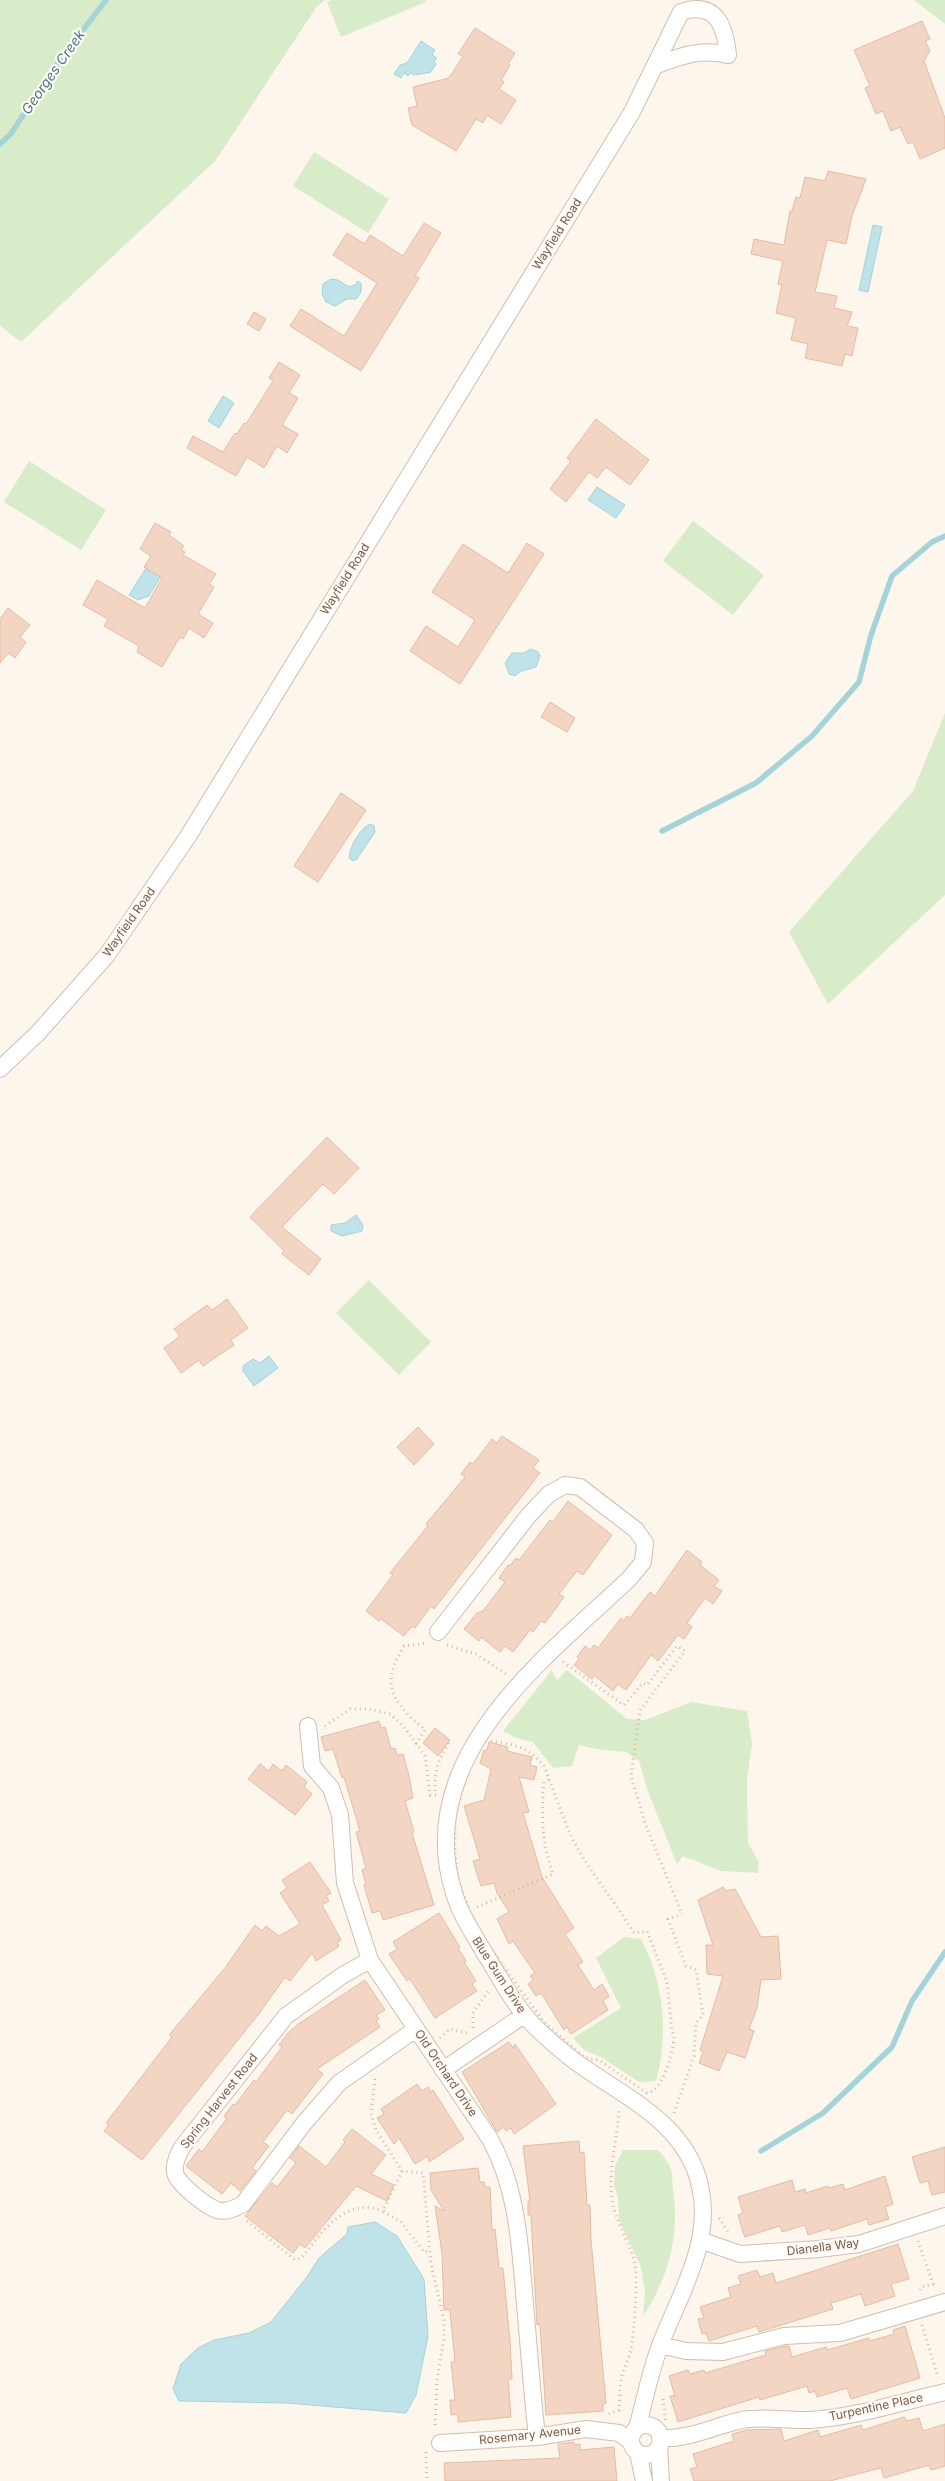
<svg xmlns="http://www.w3.org/2000/svg" width="945" height="2481" font-family="Inter,sans-serif">
	<style>
		.green { fill: #d8ecc9 }
		.water { fill: #bfe3e8; stroke: #a5d3da }
		.lines { fill: none; stroke-linecap: round; stroke-linejoin: round }
		.stream { stroke: #a5d3da; stroke-width: 5.5 }
		.building { fill: #f3d5c3; stroke: #e6bba3 }
		.minor-casing { stroke: #d1beb0; stroke-width: 18 }
		.path { stroke: #d9b8a5; stroke-width: 3; stroke-dasharray: 1 4; stroke-linecap: butt }
		.minor { stroke: #fff; stroke-width: 16 }
		.labels { text-anchor: middle; stroke-width: 4.5; stroke-linejoin: round; paint-order: stroke }
		.street-label { font-size: 12px; fill: #7a5c4d; stroke: #fffaf3 }
		.water-label { font-size: 14px; font-style: italic; fill: #437c86; stroke: #fffaf3 }
	</style>
	<rect width="100%" height="100%" fill="#fdf6ec"/>
	<!-- green -->
	<path class="green" d="M 0,0 L 325,0 L 317,6 L 216,160 L 21,342 L 0,326 Z
		M 333,0 L 425,0 L 426,2 L 341,37 L 327,2 Z
		M 914,0 L 945,0 L 945,24 Z
		M 314,152 L 389,199 L 368,233 L 293,186 Z
		M 29,461 L 106,510 L 81,550 L 4,502 Z
		M 693,521 L 764,575 L 733,615 L 663,561 Z
		M 945,713 L 945,895 L 828,1004 L 789,932 L 913,791 Z
		M 369,1280 L 431,1342 L 399,1375 L 336,1313 Z
		M 552,1670 L 557,1680 L 567,1670 L 627,1719 L 645,1720 L 691,1702 L 747,1711 L 752,1744 L 747,1780 L 748,1843 L 759,1862 L 758,1873 L 721,1871 L 683,1856 L 677,1864 L 647,1789 L 639,1761 L 626,1752 L 596,1749 L 579,1745 L 572,1766 L 553,1768 L 533,1742 L 516,1738 L 503,1731 Z
		M 624,1937 L 641,1939 C 664,1982 669,2035 656,2081 L 639,2082 L 601,2057 L 584,2050 L 573,2038 L 621,2008 L 596,1958 Z
		M 623,2150 L 658,2150 C 662,2155 667,2160 669,2165 C 673,2171 672,2181 673,2188 C 680,2234 669,2277 643,2316 L 645,2293 L 641,2267 L 619,2220 L 618,2197 L 614,2186 L 615,2166 Z"/>
	<!-- water -->
	<path class="water" d="M 421,41 L 435,50 L 432,55 L 437,58 L 434,62 L 436,64 L 431,72 L 415,75 L 410,73 L 408,76 L 404,73 L 401,78 L 394,74 L 400,65 L 407,63 Z
		M 873,225 L 882,227 L 868,292 L 859,290 Z
		M 331,279 L 338,280 L 349,287 L 357,284 L 357,281 L 361,283 C 362,290 361,294 356,299 L 347,299 L 335,306 L 326,302 L 322,294 L 323,284 Z
		M 223,396 L 234,403 L 219,428 L 208,421 Z
		M 597,487 L 625,505 L 616,518 L 588,500 Z
		M 150,562 L 164,571 L 149,596 L 138,600 L 129,595 Z
		M 531,649 L 538,652 L 540,656 L 536,667 L 521,671 L 515,676 L 509,674 L 505,663 L 512,653 L 524,653 Z
		M 370,824 L 374,826 L 375,832 L 357,859 L 353,861 L 349,858 C 349,848 360,828 370,824 Z
		M 356,1215 L 363,1225 L 362,1231 L 342,1236 L 331,1231 L 331,1225 L 345,1223 Z
		M 269,1356 L 278,1368 L 254,1386 L 243,1371 L 243,1366 L 253,1359 L 260,1363 Z
		M 375,2222 L 397,2236 L 424,2279 L 428,2336 L 416,2395 L 406,2413 L 287,2403 L 179,2401 L 173,2389 L 181,2364 L 198,2348 L 214,2340 L 249,2333 L 271,2322 L 307,2277 L 319,2258 L 347,2234 L 348,2227 Z"/>
	<g class="lines">
		<!-- stream -->
		<path class="stream" d="M 0,144 L 10,135 L 63,56 L 106,0
			M 662,831 L 756,783 L 812,736 L 859,682 L 871,635 L 892,576 L 932,542 L 945,536
			M 761,2151 L 823,2113 L 892,2047 L 912,2001 L 945,1952"/>
	</g>
	<!-- building -->
	<path class="building" d="M 922,21 L 930,39 L 925,41 L 930,51 L 924,61 L 945,118 L 945,148 L 920,159 L 913,142 L 908,144 L 900,127 L 891,131 L 883,111 L 876,114 L 865,88 L 870,86 L 854,50 Z
		M 475,28 L 515,53 L 508,64 L 510,65 L 501,80 L 504,82 L 499,89 L 516,100 L 501,124 L 487,115 L 483,123 L 476,119 L 456,151 L 412,125 L 408,108 L 417,106 L 413,87 L 449,78 L 463,56 L 458,54 Z
		M 828,171 L 866,179 L 852,216 L 846,244 L 827,240 L 815,292 L 837,296 L 834,308 L 852,312 L 847,326 L 858,328 L 852,356 L 845,354 L 842,366 L 805,358 L 808,344 L 791,340 L 796,318 L 776,313 L 782,285 L 778,284 L 783,261 L 751,254 L 754,239 L 784,245 L 790,211 L 792,211 L 796,197 L 800,198 L 805,177 L 825,181 Z
		M 424,223 L 441,233 L 415,276 L 419,278 L 361,371 L 290,326 L 301,309 L 344,336 L 377,283 L 333,255 L 347,233 L 365,244 L 370,235 L 403,256 Z
		M 254,312 L 266,319 L 259,331 L 247,324 Z
		M 279,362 L 300,375 L 289,393 L 298,398 L 282,425 L 298,434 L 287,453 L 277,446 L 264,468 L 247,457 L 236,476 L 187,448 L 193,436 L 223,452 L 235,433 L 237,434 L 244,423 L 246,424 L 273,381 L 269,378 Z
		M 596,419 L 649,460 L 630,485 L 606,467 L 597,478 L 589,472 L 566,502 L 550,489 L 571,461 L 567,458 Z
		M 155,523 L 171,532 L 169,535 L 184,546 L 181,550 L 185,552 L 183,555 L 216,574 L 209,584 L 214,587 L 198,614 L 213,623 L 204,638 L 189,628 L 183,639 L 180,637 L 162,667 L 137,652 L 139,646 L 104,626 L 108,619 L 83,605 L 97,580 L 145,608 L 162,578 L 144,567 L 151,556 L 140,549 Z
		M 527,543 L 544,554 L 460,684 L 410,651 L 426,626 L 458,647 L 475,620 L 432,592 L 463,544 L 508,573 Z
		M 8,608 L 30,625 L 20,637 L 26,642 L 15,658 L 8,653 L 0,663 L 0,619 Z
		M 550,702 L 575,718 L 567,732 L 541,717 Z
		M 341,793 L 366,810 L 318,882 L 294,866 Z
		M 327,1137 L 359,1168 L 334,1194 L 323,1184 L 282,1227 L 321,1259 L 309,1275 L 282,1254 L 284,1251 L 250,1217 Z
		M 227,1299 L 248,1328 L 231,1340 L 234,1345 L 203,1366 L 199,1360 L 181,1373 L 164,1348 L 180,1336 L 174,1329 L 207,1305 L 212,1310 Z
		M 418,1427 L 434,1444 L 414,1465 L 397,1447 Z
		M 502,1436 L 539,1460 L 533,1468 L 540,1473 L 434,1609 L 431,1606 L 415,1628 L 412,1626 L 404,1636 L 381,1619 L 379,1621 L 366,1611 L 393,1575 L 390,1573 L 428,1526 L 426,1524 L 465,1477 L 461,1474 L 470,1462 L 473,1464 L 492,1439 L 497,1443 Z
		M 568,1501 L 612,1535 L 583,1575 L 577,1571 L 559,1594 L 564,1597 L 545,1623 L 541,1621 L 533,1632 L 530,1630 L 513,1652 L 505,1646 L 500,1652 L 481,1637 L 479,1641 L 464,1629 L 477,1613 L 483,1611 L 505,1582 L 499,1578 L 508,1565 L 510,1566 L 516,1558 L 519,1560 L 550,1520 L 553,1522 Z
		M 687,1550 L 702,1562 L 700,1565 L 719,1580 L 714,1586 L 722,1591 L 713,1604 L 705,1598 L 687,1623 L 692,1627 L 684,1639 L 678,1635 L 658,1661 L 651,1655 L 626,1690 L 618,1684 L 613,1691 L 594,1675 L 592,1679 L 574,1665 L 579,1659 L 577,1657 L 585,1646 L 590,1650 L 594,1645 L 598,1648 L 621,1618 L 624,1621 L 627,1616 L 630,1618 L 650,1592 L 655,1596 Z
		M 379,1721 L 381,1728 L 385,1727 L 391,1749 L 395,1748 L 397,1755 L 403,1754 L 408,1772 L 413,1798 L 405,1801 L 414,1832 L 412,1833 L 434,1905 L 383,1920 L 380,1911 L 372,1913 L 364,1885 L 366,1884 L 362,1870 L 366,1868 L 356,1832 L 360,1831 L 344,1777 L 342,1778 L 333,1749 L 325,1751 L 321,1737 Z
		M 435,1728 L 450,1740 L 438,1756 L 423,1743 Z
		M 489,1742 L 508,1747 L 507,1751 L 532,1757 L 530,1765 L 537,1767 L 534,1780 L 519,1777 L 529,1812 L 523,1813 L 542,1877 L 574,1928 L 565,1934 L 583,1962 L 578,1965 L 594,1990 L 602,1984 L 609,1996 L 603,2001 L 608,2010 L 571,2034 L 567,2027 L 564,2030 L 541,1993 L 536,1996 L 528,1984 L 533,1980 L 530,1976 L 535,1973 L 513,1941 L 509,1944 L 497,1919 L 509,1912 L 497,1893 L 494,1883 L 481,1886 L 473,1861 L 480,1859 L 464,1806 L 484,1800 L 491,1769 L 480,1763 L 484,1750 L 487,1750 Z
		M 260,1764 L 269,1771 L 273,1764 L 282,1771 L 286,1765 L 307,1782 L 304,1787 L 312,1794 L 295,1815 L 248,1779 Z
		M 310,1862 L 331,1893 L 326,1896 L 329,1901 L 322,1905 L 341,1940 L 337,1942 L 339,1946 L 316,1961 L 312,1953 L 290,1981 L 285,1977 L 261,2011 L 142,2160 L 104,2131 L 109,2125 L 106,2123 L 172,2037 L 169,2035 L 225,1968 L 255,1925 L 262,1931 L 266,1926 L 279,1936 L 300,1924 L 280,1893 L 287,1888 L 282,1880 Z
		M 723,1887 L 726,1891 L 735,1889 L 761,1937 L 778,1936 L 781,1979 L 761,1980 L 757,2008 L 749,2029 L 754,2031 L 745,2058 L 727,2052 L 719,2071 L 699,2063 L 703,2052 L 700,2050 L 723,1976 L 707,1974 L 706,1945 L 713,1945 L 698,1900 Z
		M 439,1913 L 460,1947 L 458,1948 L 466,1961 L 464,1962 L 476,1981 L 472,1984 L 477,1991 L 435,2018 L 410,1979 L 407,1981 L 389,1954 L 397,1949 L 393,1942 Z
		M 365,1980 L 385,2010 L 376,2015 L 379,2019 L 376,2021 L 380,2027 L 317,2069 L 323,2074 L 292,2114 L 287,2110 L 263,2142 L 269,2146 L 252,2168 L 256,2171 L 240,2191 L 231,2183 L 222,2194 L 186,2166 L 199,2149 L 202,2152 L 227,2118 L 224,2116 L 233,2104 L 235,2105 L 254,2080 L 256,2082 L 282,2047 L 279,2045 L 288,2033 L 297,2025 Z
		M 509,2042 L 513,2048 L 515,2044 L 556,2104 L 514,2134 L 511,2128 L 506,2131 L 504,2127 L 497,2132 L 462,2072 Z
		M 417,2084 L 422,2091 L 428,2087 L 431,2092 L 433,2090 L 464,2139 L 429,2162 L 428,2156 L 415,2164 L 399,2138 L 394,2144 L 377,2118 L 384,2114 L 381,2109 Z
		M 352,2129 L 386,2155 L 371,2174 L 394,2185 L 387,2201 L 356,2186 L 305,2248 L 300,2244 L 293,2253 L 245,2216 L 272,2183 L 277,2187 L 296,2163 L 290,2158 L 299,2146 L 326,2167 L 345,2142 L 343,2140 Z
		M 579,2141 L 580,2153 L 584,2152 L 587,2205 L 590,2205 L 591,2240 L 606,2403 L 603,2404 L 603,2411 L 546,2415 L 540,2324 L 537,2325 L 531,2215 L 528,2215 L 528,2201 L 530,2201 L 523,2146 Z
		M 945,2147 L 945,2192 L 932,2195 L 928,2181 L 920,2183 L 912,2157 Z
		M 478,2168 L 480,2182 L 484,2182 L 485,2187 L 490,2187 L 492,2230 L 495,2229 L 499,2268 L 503,2268 L 510,2341 L 512,2379 L 508,2379 L 511,2417 L 458,2422 L 458,2414 L 451,2415 L 450,2400 L 455,2400 L 451,2362 L 455,2362 L 450,2310 L 444,2310 L 442,2253 L 435,2206 L 444,2211 L 431,2190 L 430,2173 Z
		M 885,2176 L 893,2204 L 885,2207 L 889,2219 L 869,2225 L 867,2219 L 831,2231 L 830,2228 L 808,2235 L 805,2225 L 782,2232 L 780,2226 L 745,2237 L 743,2232 L 738,2215 L 743,2213 L 738,2197 L 792,2180 L 795,2192 L 805,2189 L 806,2193 L 828,2186 L 829,2188 L 843,2184 L 845,2190 Z
		M 898,2244 L 909,2279 L 891,2284 L 895,2296 L 865,2306 L 861,2294 L 831,2303 L 833,2309 L 759,2332 L 757,2326 L 709,2341 L 706,2333 L 702,2334 L 698,2319 L 704,2318 L 700,2307 L 731,2297 L 728,2288 L 741,2284 L 738,2276 L 757,2270 L 760,2277 L 773,2273 L 776,2283 Z
		M 905,2326 L 920,2378 L 851,2399 L 847,2388 L 817,2397 L 815,2391 L 809,2393 L 807,2386 L 760,2400 L 759,2397 L 678,2422 L 670,2396 L 675,2396 L 669,2376 L 688,2370 L 690,2374 L 704,2370 L 705,2373 L 766,2355 L 765,2351 L 786,2346 L 789,2346 L 792,2357 L 826,2347 L 827,2350 L 869,2338 L 870,2341 L 894,2334 L 893,2330 Z
		M 904,2417 L 907,2421 L 919,2418 L 923,2431 L 945,2424 L 945,2466 L 931,2470 L 929,2465 L 884,2478 L 881,2468 L 830,2481 L 694,2481 L 690,2469 L 697,2467 L 693,2454 L 734,2441 L 732,2434 L 746,2430 L 781,2429 L 784,2441 L 818,2430 L 820,2437 L 861,2425 L 863,2430 Z
		M 574,2442 L 574,2445 L 580,2444 L 580,2450 L 614,2447 L 617,2481 L 445,2481 L 444,2463 L 560,2458 L 558,2444 Z"/>
	<g class="lines">
		<defs>
			<path id="minor" d="M 0,1069 L 38,1033 L 107,955 L 187,838 L 632,112 L 681,12 C 717,0 725,27 728,55 C 702,48 681,56 657,65
				M 438,1632 L 529,1515 L 549,1494 L 565,1485 L 580,1487 L 636,1530 L 645,1543 L 643,1562 L 629,1579 C 544,1659 411,1758 454,1893 C 460,1914 473,1933 484,1952 C 497,1972 508,1995 523,2013 C 534,2028 557,2047 572,2059 C 621,2096 686,2121 700,2186 C 713,2241 680,2294 661,2343 C 650,2371 645,2400 637,2428
				M 308,1726 L 312,1766 L 331,1788 L 340,1815 L 345,1883 L 370,1960 L 490,2139 C 518,2190 520,2247 525,2304 C 529,2349 532,2393 537,2437
				M 370,1960 L 343,1975 L 286,2016 L 183,2146 C 178,2155 174,2162 175,2172 C 176,2183 206,2206 217,2210 C 226,2213 236,2208 243,2204 L 305,2122 L 339,2083 L 416,2029
				M 443,2070 L 524,2015
				M 700,2240 L 740,2254 L 819,2249 L 859,2244 L 945,2216
				M 660,2345 L 686,2351 L 723,2352 L 784,2336 L 840,2333 L 945,2302
				M631 2440a15 15 0 1 1 30 0a15 15 0 1 1-30 0Z
				M 660,2438 C 689,2440 714,2426 742,2420 C 765,2416 787,2421 810,2420 C 856,2417 901,2402 945,2392
				M 440,2443 L 537,2437 L 586,2429 L 619,2433 L 630,2441
				M 659,2446 L 661,2481
				M 638,2453 L 644,2481"/>
		</defs>
		<!-- minor casing -->
		<use href="#minor" class="minor-casing"/>
		<!-- path -->
		<path class="path" d="M 447,1645 L 476,1654 L 506,1674
			M 563,1662 L 624,1705 L 643,1683 L 647,1685 L 677,1646 L 685,1651 L 640,1710 L 631,1776 L 645,1823 L 682,1914
			M 325,1726 L 350,1709 L 369,1709 L 390,1714 L 405,1728 L 425,1756 L 430,1795 L 436,1795 C 432,1774 439,1758 450,1741
			M 486,1740 C 512,1745 526,1744 544,1766 C 556,1795 564,1824 579,1851 C 596,1879 617,1905 634,1933 L 647,1931 L 667,1982 L 672,2031 L 674,2036 C 674,2051 663,2091 647,2093 L 599,2060 L 585,2058 L 544,2022 L 483,1938 L 474,1922 L 459,1883 L 455,1855 L 455,1817 L 467,1774 L 476,1754 Z
			M 416,1744 L 425,1730 C 421,1725 415,1722 410,1717 C 386,1692 386,1675 404,1646 L 426,1643
			M 477,1907 L 553,1874 C 542,1844 541,1814 544,1782 L 550,1779
			M 473,2028 L 473,2013 L 489,1990
			M 440,2038 L 450,2029 L 467,2033
			M 375,2079 L 371,2113 L 376,2130 L 402,2171 L 423,2173 L 431,2264 L 444,2321 L 444,2338 L 437,2380 L 435,2427
			M 674,2113 L 694,2056 L 696,2023 L 703,2015 L 696,1970 L 686,1966 L 668,1919 L 682,1914
			M 402,2171 L 383,2211 L 401,2222 L 424,2252 L 430,2251
			M 719,2218 L 728,2232
			M 247,2221 L 295,2260 C 304,2258 308,2249 314,2242 C 331,2220 353,2199 383,2211
			M 918,2241 L 933,2284 L 921,2287 L 919,2292
			M 922,2325 L 938,2377
			M 663,2399 L 666,2423
			M 609,2414 L 619,2410 C 620,2399 619,2387 622,2376 C 624,2367 629,2359 631,2350 C 635,2325 636,2300 636,2274 C 636,2249 615,2225 612,2199 C 608,2170 617,2140 619,2111
			M 426,2452 L 427,2481"/>
		<!-- minor -->
		<use href="#minor" class="minor"/>
	</g>
	<g class="labels">
		<!-- street labels -->
		<g class="street-label">
			<text transform="translate(557 234) rotate(-58)" y="4">Wayfield Road</text>
			<text transform="translate(345 579) rotate(-58)" y="4">Wayfield Road</text>
			<text transform="translate(129 922) rotate(-55)" y="4">Wayfield Road</text>
			<text transform="translate(499 1975) rotate(57)" y="4">Blue Gum Drive</text>
			<text transform="translate(446 2073) rotate(56)" y="4">Old Orchard Drive</text>
			<text transform="translate(219 2101) rotate(-52)" y="4">Spring Harvest Road</text>
			<text transform="translate(823 2247) rotate(-7)" y="4">Dianella Way</text>
			<text transform="translate(876 2407) rotate(-12)" y="4">Turpentine Place</text>
			<text transform="translate(530 2435) rotate(-6)" y="4">Rosemary Avenue</text>
		</g>
		<!-- water labels -->
		<g class="water-label">
			<text transform="translate(53 72) rotate(-55)" y="5">Georges Creek</text>
		</g>
	</g>
</svg>
